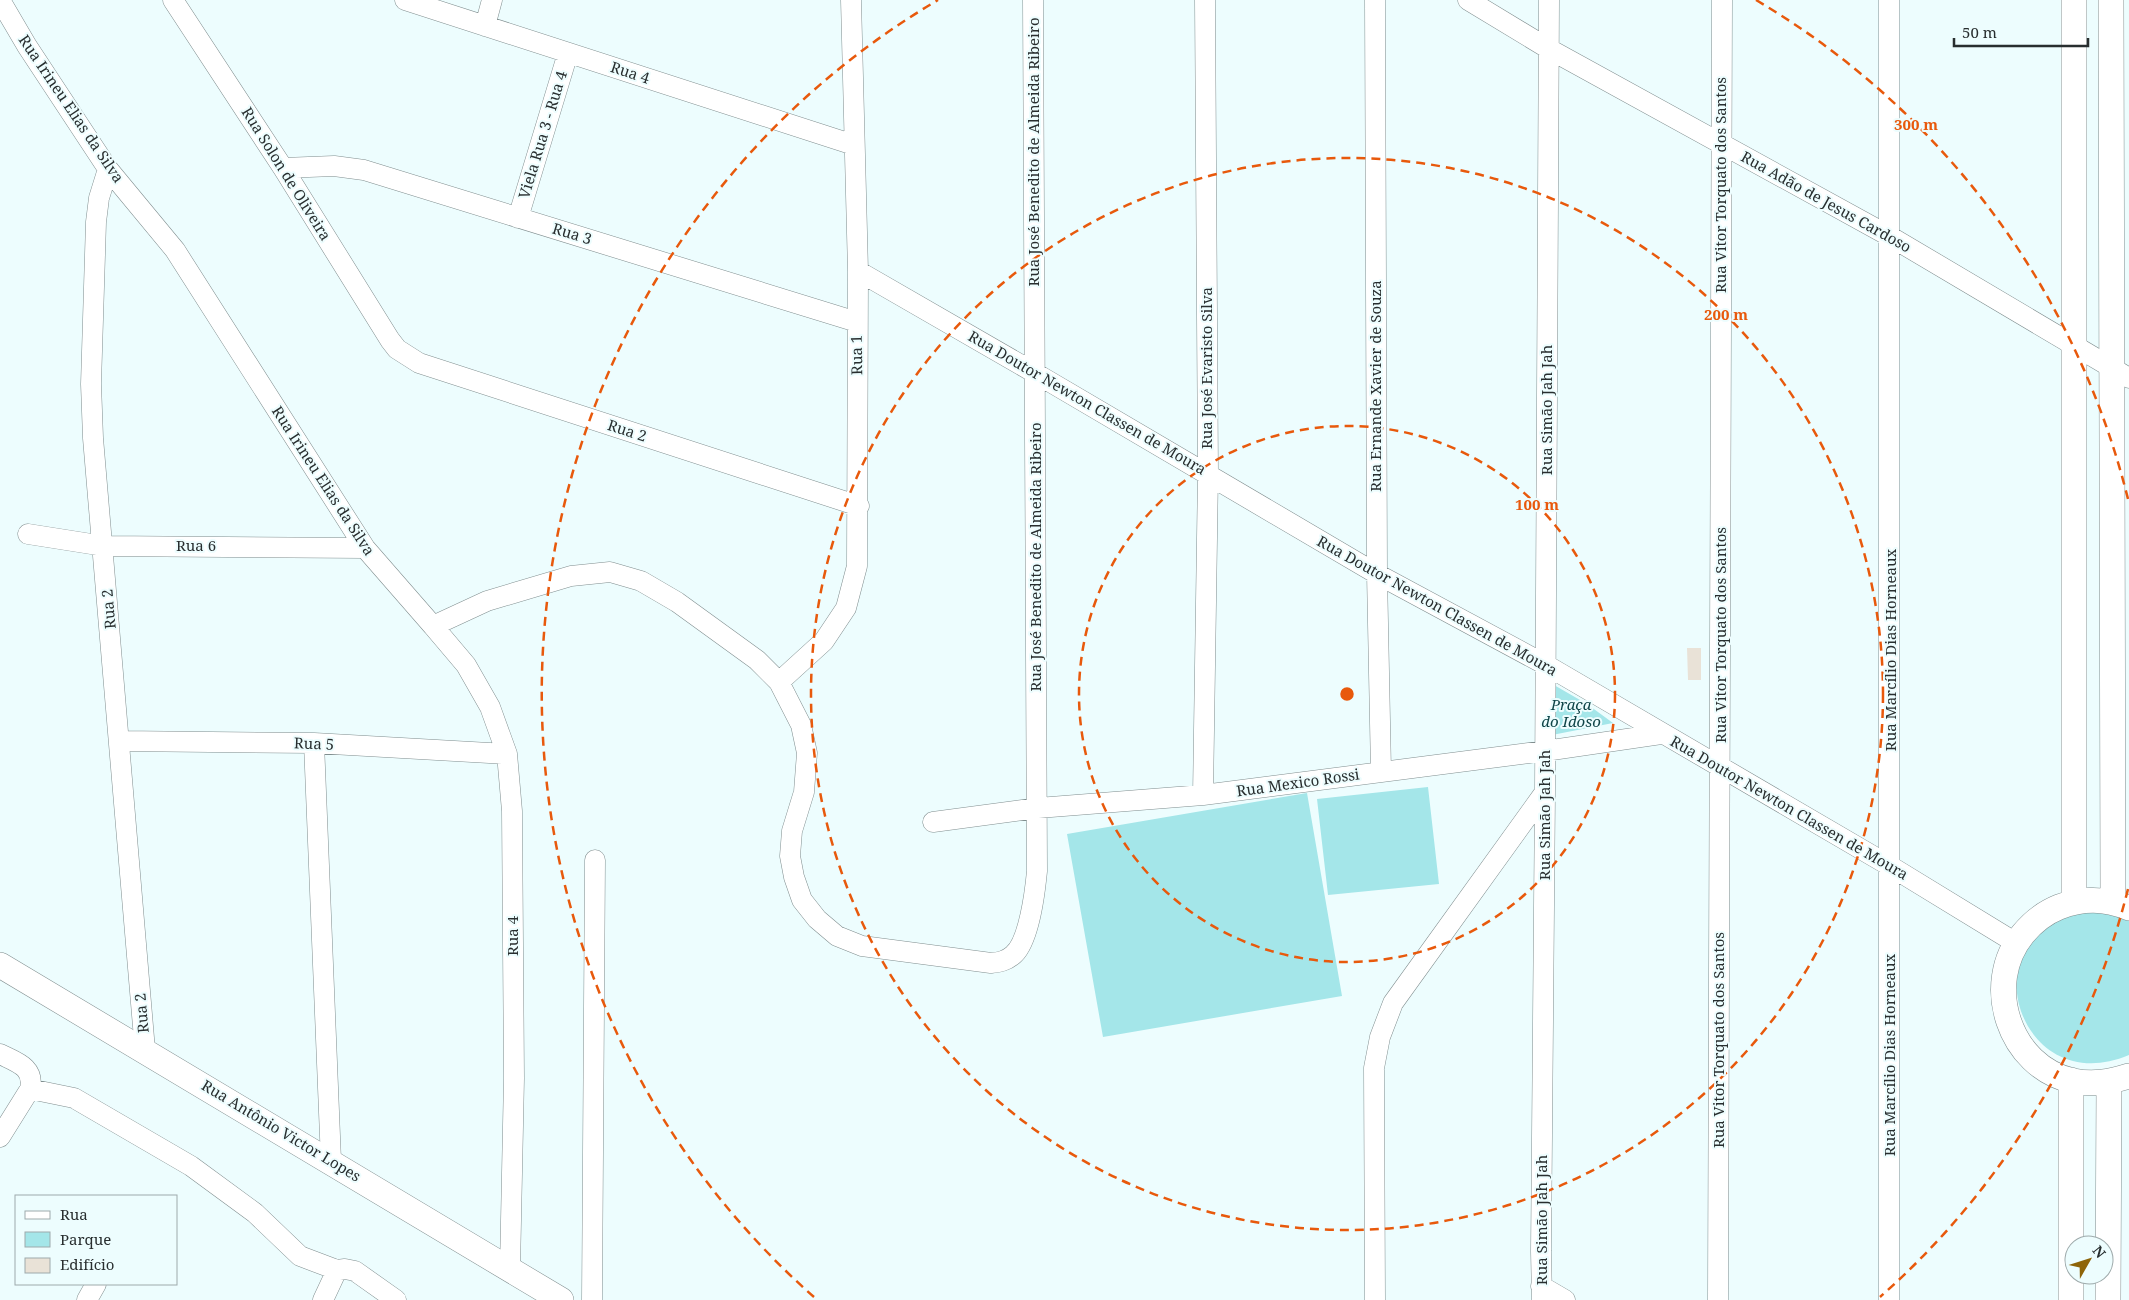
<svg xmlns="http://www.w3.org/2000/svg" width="2129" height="1300" font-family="'Noto Serif',serif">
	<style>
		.green { fill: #a4e6e9 }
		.building { fill: #e9e2d7 }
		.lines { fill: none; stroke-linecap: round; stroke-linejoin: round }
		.minor-casing { stroke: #808e8f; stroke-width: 21 }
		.major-casing { stroke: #808e8f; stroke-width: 26 }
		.minor { stroke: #fff; stroke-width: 20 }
		.major { stroke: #fff; stroke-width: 25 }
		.ring { fill: none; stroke: #e8590c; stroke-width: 2.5; stroke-dasharray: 9 6 }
		.labels { text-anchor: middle; stroke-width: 4; stroke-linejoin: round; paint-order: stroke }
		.street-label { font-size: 15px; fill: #282e2f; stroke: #edfdfe }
		.park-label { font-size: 15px; font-style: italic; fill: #0f4548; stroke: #edfdfe }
		.centre { fill: #e8590c; stroke: #edfdfe; stroke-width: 2.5 }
		.ring-label { font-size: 15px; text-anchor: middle; font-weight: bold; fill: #e8590c; stroke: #edfdfe; stroke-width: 4; stroke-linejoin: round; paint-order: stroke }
	</style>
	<rect width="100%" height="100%" fill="#edfdfe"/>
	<!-- green -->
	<path class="green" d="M 1554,685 L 1587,704 L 1613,723 L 1552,735 Z
		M 1428,787 L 1439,884 L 1328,895 L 1317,799 Z
		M 1307,793 L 1342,996 L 1103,1037 L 1067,834 Z
		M 2101,911 L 2129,920 L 2129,1055 C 2022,1100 1970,946 2070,914 C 2079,911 2091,912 2101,911 Z"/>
	<!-- building -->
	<path class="building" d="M 1687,648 L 1701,648 L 1701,680 L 1688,680 Z"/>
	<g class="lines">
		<defs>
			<path id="minor" d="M 0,0 L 27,46 L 108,169 L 175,250 L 365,548 L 433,626 L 487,601 L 571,576 L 610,572 L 641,581 L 677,602 L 757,660 L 779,682 L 801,725 L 807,753 L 804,792 L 792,831 L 790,856 L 794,877 L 802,900 L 817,919 L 837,936 L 862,946 L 991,963 C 1000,962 1006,961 1013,955 C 1029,942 1035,892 1037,871 L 1033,0
				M 173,0 L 283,168 L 390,340 L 397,349 L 419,363 L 859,506
				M 405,0 L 854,145
				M 1375,0 L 1377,574 L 1381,771
				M 1468,0 L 1549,49 L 1891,237 L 2129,378
				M 485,26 L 492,0
				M 283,168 L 334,166 L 364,170 L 857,322
				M 108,169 L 99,198 L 96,222 L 91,384 L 93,438 L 145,1050
				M 518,218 L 568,53
				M 858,271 L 1035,373 L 1377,574 L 1546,665 L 1890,866 L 2016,943
				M 28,534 L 104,546 L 365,548
				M 433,626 L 466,665 L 490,707 L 507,754 L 512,811 L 514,1078 L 510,1268
				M 779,682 L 824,641 L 846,608 L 857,566 L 858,271 L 851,0
				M 120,741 L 314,743 L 507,754
				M 314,743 L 331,1161
				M 1203,795 L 1208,474 L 1205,0
				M 933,822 L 1038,808 L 1203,795 L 1545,751 L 1661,734
				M 0,1054 C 16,1062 35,1067 30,1089 L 0,1137
				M 30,1089 L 74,1098 L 191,1166 L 255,1213 L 300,1256 L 337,1270 L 345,1269 L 355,1271 L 396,1300
				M 1541,1286 L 1565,1300
				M 87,1300 L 96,1284
				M 323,1300 L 337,1270
				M 592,1300 L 595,860
				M 1375,1300 L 1374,1068 L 1380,1037 L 1393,1003 L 1545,792
				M 1542,1300 L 1541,1251 L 1545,792 L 1549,0
				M 1718,1300 L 1722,0
				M 1889,1300 L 1889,0"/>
			<path id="major" d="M 2111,0 L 2113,901
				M 2074,902 L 2074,0
				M 2129,908 C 2104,898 2083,898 2059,907 C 2044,913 2032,923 2023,934 C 1982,984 2009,1067 2073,1081 C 2093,1085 2110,1082 2129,1076
				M 0,965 L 561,1300
				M 2071,1080 L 2071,1300
				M 2108,1300 L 2109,1082"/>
		</defs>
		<!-- minor casing -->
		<use href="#minor" class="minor-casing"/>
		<!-- major casing -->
		<use href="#major" class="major-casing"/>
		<!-- minor -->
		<use href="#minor" class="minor"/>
		<!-- major -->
		<use href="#major" class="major"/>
	</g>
	<!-- distance rings -->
	<g class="ring">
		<circle cx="1347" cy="694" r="268"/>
		<circle cx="1347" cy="694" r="536"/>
		<path d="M2128 889A805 805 0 0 1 1880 1297M814 1297A805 805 0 0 1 938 0M1756 0A805 805 0 0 1 2128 499"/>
	</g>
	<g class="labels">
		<!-- street labels -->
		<g class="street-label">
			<text transform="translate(630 73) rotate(18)" y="5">Rua 4</text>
			<text transform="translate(71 109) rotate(56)" y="5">Rua Irineu Elias da Silva</text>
			<text transform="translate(543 135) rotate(-73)" y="5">Viela Rua 3 - Rua 4</text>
			<text transform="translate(1034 152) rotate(-90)" y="5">Rua José Benedito de Almeida Ribeiro</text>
			<text transform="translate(286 174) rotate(58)" y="5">Rua Solon de Oliveira</text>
			<text transform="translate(1721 185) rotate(-90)" y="5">Rua Vitor Torquato dos Santos</text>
			<text transform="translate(1826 202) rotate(29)" y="5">Rua Adão de Jesus Cardoso</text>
			<text transform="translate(572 234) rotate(17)" y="5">Rua 3</text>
			<text transform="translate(857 355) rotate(-91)" y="5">Rua 1</text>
			<text transform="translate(1207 368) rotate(-90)" y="5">Rua José Evaristo Silva</text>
			<text transform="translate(1376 386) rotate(-90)" y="5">Rua Ernande Xavier de Souza</text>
			<text transform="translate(1087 403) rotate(30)" y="5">Rua Doutor Newton Classen de Moura</text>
			<text transform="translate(1547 410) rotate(-90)" y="5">Rua Simão Jah Jah</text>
			<text transform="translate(627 431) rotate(18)" y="5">Rua 2</text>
			<text transform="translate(323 481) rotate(57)" y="5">Rua Irineu Elias da Silva</text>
			<text x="196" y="551">Rua 6</text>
			<text transform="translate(1036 557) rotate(-90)" y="5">Rua José Benedito de Almeida Ribeiro</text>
			<text transform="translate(1437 606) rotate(29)" y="5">Rua Doutor Newton Classen de Moura</text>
			<text transform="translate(109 609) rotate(-95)" y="5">Rua 2</text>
			<text transform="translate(1721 635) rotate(-90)" y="5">Rua Vitor Torquato dos Santos</text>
			<text transform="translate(1891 650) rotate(-90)" y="5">Rua Marcílio Dias Horneaux</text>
			<text transform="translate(314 744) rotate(2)" y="5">Rua 5</text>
			<text transform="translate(1298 783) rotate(-8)" y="5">Rua Mexico Rossi</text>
			<text transform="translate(1789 808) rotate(30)" y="5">Rua Doutor Newton Classen de Moura</text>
			<text transform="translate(1545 815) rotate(-90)" y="5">Rua Simão Jah Jah</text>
			<text transform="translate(513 936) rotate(-90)" y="5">Rua 4</text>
			<text transform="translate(142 1013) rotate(-95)" y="5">Rua 2</text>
			<text transform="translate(1719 1040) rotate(-90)" y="5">Rua Vitor Torquato dos Santos</text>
			<text transform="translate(1890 1055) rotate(-90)" y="5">Rua Marcílio Dias Horneaux</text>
			<text transform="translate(281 1131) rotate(31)" y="5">Rua Antônio Victor Lopes</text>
			<text transform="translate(1542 1220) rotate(-90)" y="5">Rua Simão Jah Jah</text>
		</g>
		<!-- park labels -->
		<g class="park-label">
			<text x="1571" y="710">Praça<tspan x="1571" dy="17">do Idoso</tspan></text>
		</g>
	</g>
	<circle cx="1347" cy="694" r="8" class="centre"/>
	<g class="ring-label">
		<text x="1916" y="130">300 m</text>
		<text x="1726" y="320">200 m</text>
		<text x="1537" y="510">100 m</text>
	</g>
	<!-- legend -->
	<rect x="15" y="1195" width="162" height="90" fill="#edfdfe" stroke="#9eaaab"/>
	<rect x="25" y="1211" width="25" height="8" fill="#ffffff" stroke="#9eaaab"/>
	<text x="60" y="1220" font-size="15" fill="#282e2f">Rua</text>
	<rect x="25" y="1232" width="25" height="15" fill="#a4e6e9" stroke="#9eaaab"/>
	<text x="60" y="1245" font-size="15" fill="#282e2f">Parque</text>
	<rect x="25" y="1258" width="25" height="15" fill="#e9e2d7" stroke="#9eaaab"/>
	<text x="60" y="1270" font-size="15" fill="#282e2f">Edifício</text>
	<!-- north arrow -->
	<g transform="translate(2089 1260) rotate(51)"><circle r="24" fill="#edfdfe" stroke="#9eaaab"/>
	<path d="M0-4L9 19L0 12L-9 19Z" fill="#8e6409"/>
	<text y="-8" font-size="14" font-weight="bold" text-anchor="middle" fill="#282e2f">N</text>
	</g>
	<!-- scale -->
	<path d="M1954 38v8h134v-8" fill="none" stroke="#282e2f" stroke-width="2.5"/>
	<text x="1962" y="38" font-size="15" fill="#282e2f" stroke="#edfdfe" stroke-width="4" paint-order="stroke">50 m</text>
</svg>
